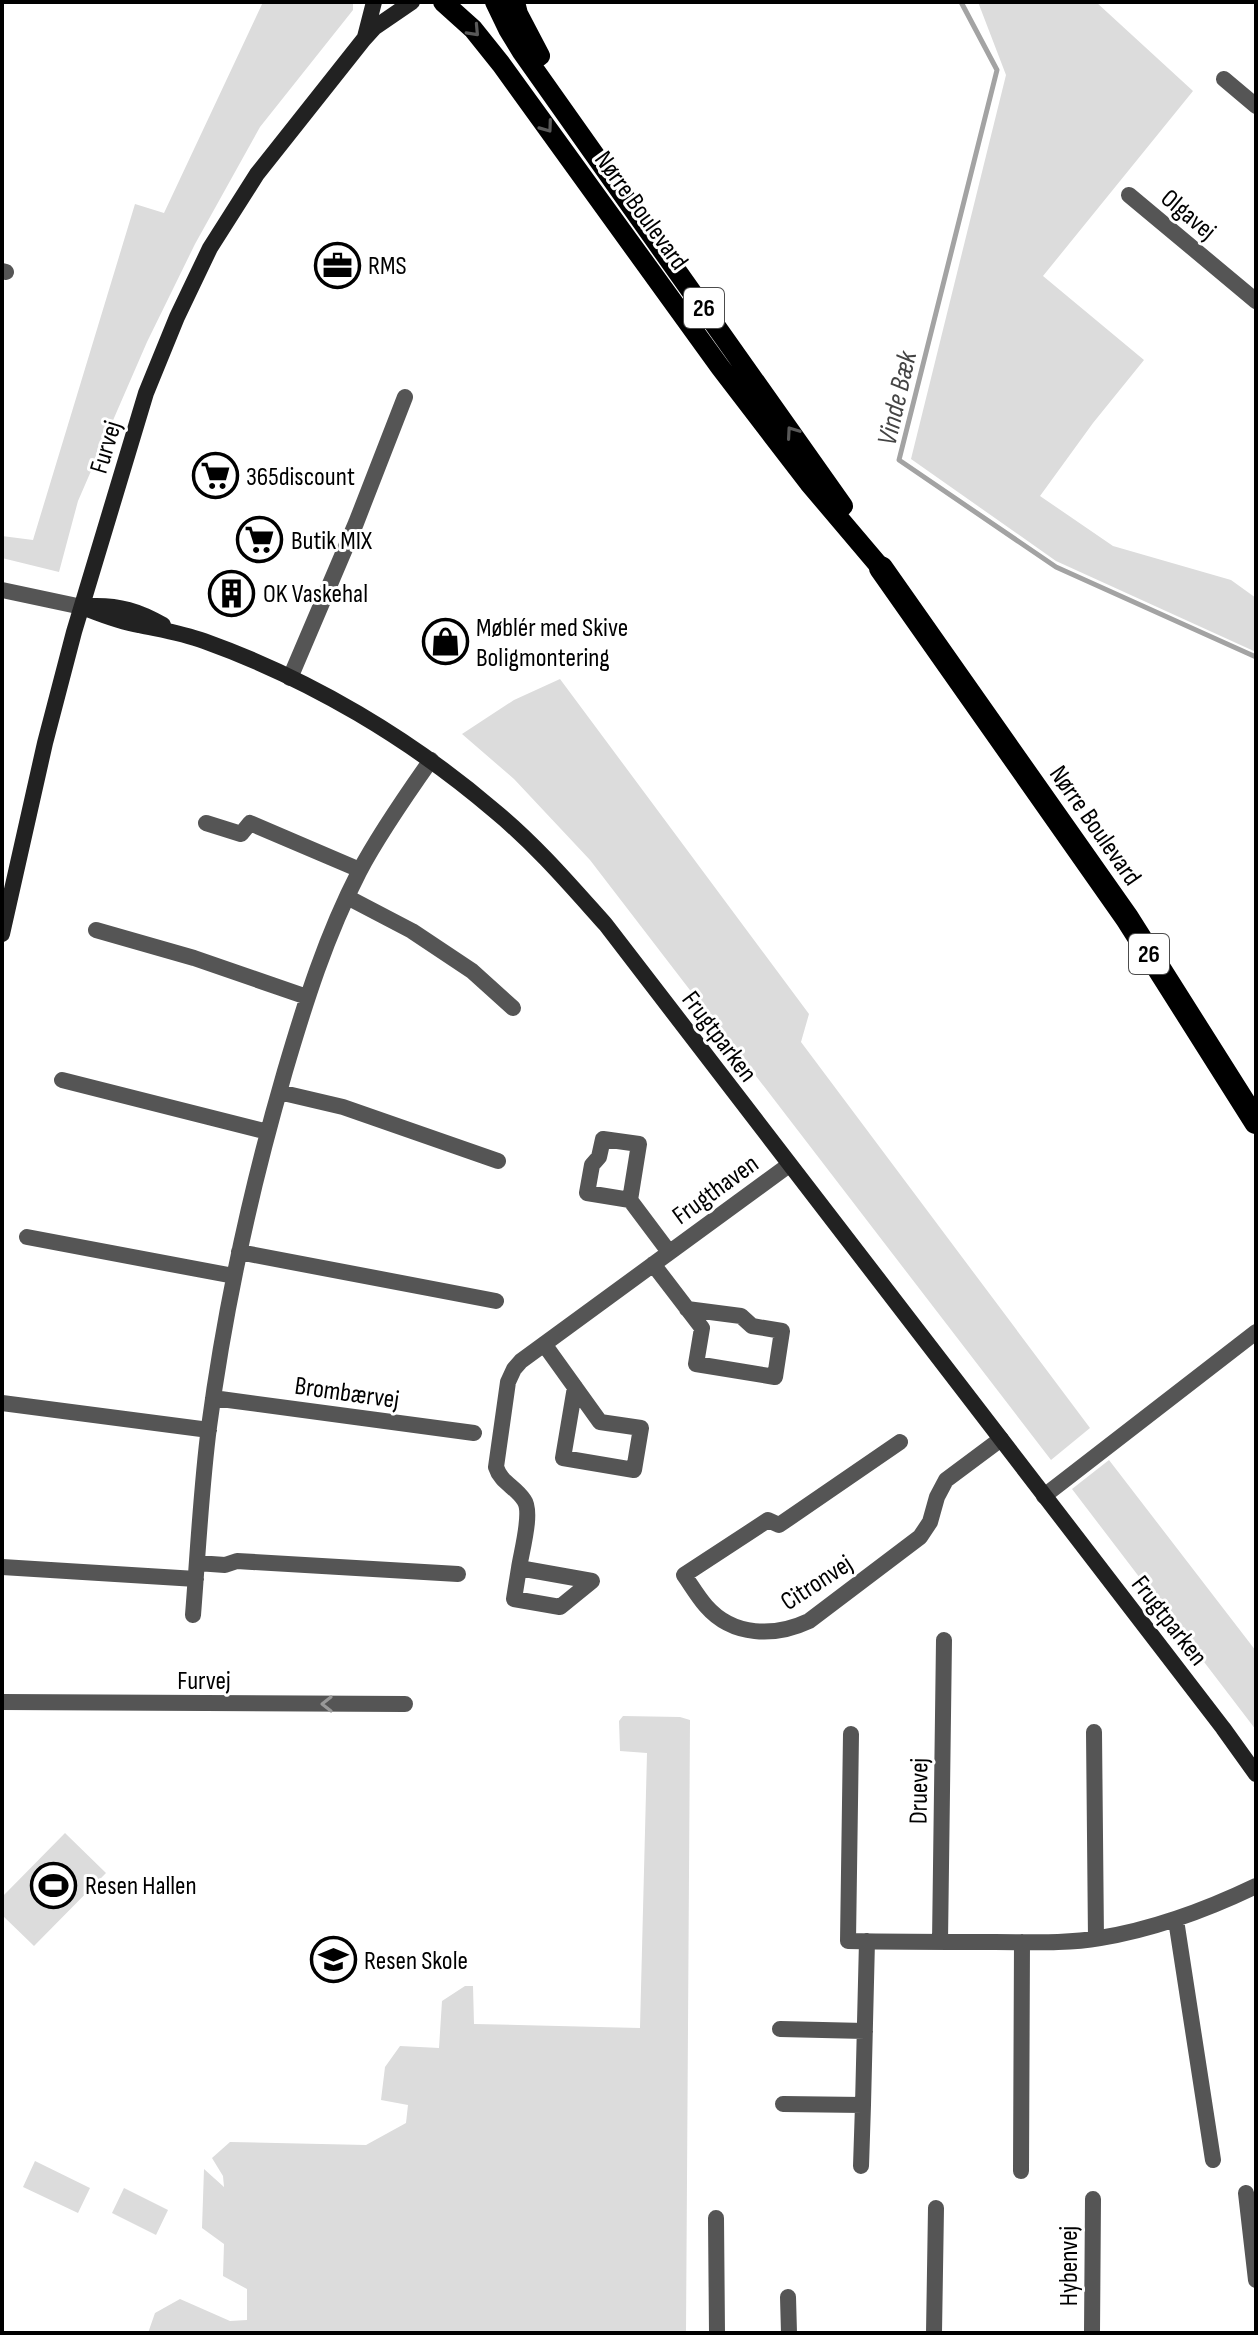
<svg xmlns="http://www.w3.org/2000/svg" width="1258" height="2335" font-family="'Sofia Sans Condensed',sans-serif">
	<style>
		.green { fill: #dcdcdc }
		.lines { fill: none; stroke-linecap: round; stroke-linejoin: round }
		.stream { stroke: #a3a3a3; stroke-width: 5 }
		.street { stroke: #555; stroke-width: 16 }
		.secondary { stroke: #222; stroke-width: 16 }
		.primary { stroke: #000; stroke-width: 20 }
		.highway { stroke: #000; stroke-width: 24 }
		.oneway { stroke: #595959 }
		.oneway2 { stroke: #999 }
		.labels { text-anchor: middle; stroke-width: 6; stroke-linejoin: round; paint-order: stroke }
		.shield { fill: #fff; stroke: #4c4c4c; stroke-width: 2 }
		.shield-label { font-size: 24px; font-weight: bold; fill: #000 }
		.street-label { font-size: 26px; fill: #000; stroke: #fff }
		.poi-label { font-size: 26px; fill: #000; stroke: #fff; text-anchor: start }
		.water-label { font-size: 28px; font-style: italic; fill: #444; stroke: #fff }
	</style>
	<rect width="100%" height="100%" fill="#fff"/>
	<!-- green -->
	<path class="green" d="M 263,2 L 353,2 L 353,10 L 260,127 L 195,244 L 147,342 L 78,501 L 59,572 L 2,558 L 2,536 L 33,540 L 135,204 L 164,213 Z
		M 978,2 L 1096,2 L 1193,91 L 1043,276 L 1144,360 L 1093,423 L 1040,496 L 1113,546 L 1231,580 L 1256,598 L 1256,652 L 1056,561 L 911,459 L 1006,75 Z
		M 560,679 L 809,1014 L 801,1042 L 1090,1428 L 1051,1460 L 590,860 L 514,779 L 462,734 L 514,700 Z
		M 1109,1460 L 1256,1651 L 1256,1730 L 1072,1489 Z
		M 623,1716 L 680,1717 L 690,1720 L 686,2333 L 148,2333 L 155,2313 L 180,2299 L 230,2321 L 247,2320 L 247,2289 L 223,2276 L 224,2244 L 202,2228 L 204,2169 L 224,2187 L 223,2176 L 212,2158 L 230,2142 L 366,2145 L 406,2123 L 408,2105 L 381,2100 L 385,2067 L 400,2046 L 439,2048 L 442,2001 L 465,1986 L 473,1986 L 474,2024 L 640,2028 L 647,1753 L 620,1751 L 619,1721 Z
		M 65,1833 L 106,1873 L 34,1946 L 2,1915 L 2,1897 Z
		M 35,2161 L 90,2188 L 78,2213 L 23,2187 Z
		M 124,2188 L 168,2210 L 156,2235 L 112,2213 Z"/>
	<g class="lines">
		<!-- stream -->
		<path class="stream" d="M 961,2 L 997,70 L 899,460 L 1056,567 L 1256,657"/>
		<!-- street -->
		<path class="street" d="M 1224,79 L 1256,106
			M 1129,195 L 1256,301
			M 2,271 L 6,272
			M 2,590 L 82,607
			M 290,678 L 356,523 L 405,397
			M 206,823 L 241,834 L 250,823 L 360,870
			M 347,897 L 412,931 L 472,971 L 513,1008
			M 96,930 L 194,958 L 307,997
			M 62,1080 L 268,1132
			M 279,1092 L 343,1107 L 498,1161
			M 630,1200 L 639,1144 L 603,1139 L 599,1157 L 592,1165 L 587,1193 L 630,1200 L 669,1252
			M 27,1237 L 234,1276
			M 239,1252 L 496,1301
			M 653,1264 L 702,1328 L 696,1364 L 775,1377 L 782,1331 L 752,1326 L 741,1316 L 687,1309
			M 544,1344 L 600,1422 L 641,1428 L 634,1470 L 563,1458 L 575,1387
			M 213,1398 L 474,1433
			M 2,1403 L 209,1430
			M 900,1442 L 779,1525 L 768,1520 L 684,1575 C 691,1585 698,1597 706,1606 C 733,1637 775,1637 809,1621 L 920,1537 L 930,1522 L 937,1497 L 946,1480 L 1001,1439
			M 1044,1496 L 1256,1332
			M 197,1563 L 225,1565 L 237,1561 L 458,1574
			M 2,1567 L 196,1579
			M 519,1568 L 514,1599 L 560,1607 L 592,1581 L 519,1568 C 521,1553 533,1512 524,1500 C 515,1486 501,1483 496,1467 L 508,1382 L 514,1369 L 521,1361 L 789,1165
			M 193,1615 C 198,1552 201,1489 209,1427 C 225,1307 251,1188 285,1071 C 305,1003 326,936 359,872 C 378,836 407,794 431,760
			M 2,1702 L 405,1704
			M 1094,1732 L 1096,1939
			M 851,1734 L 848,1941 C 897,1942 946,1942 995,1942 C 1029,1942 1066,1944 1100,1938 C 1155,1929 1206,1910 1256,1886
			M 1176,1920 L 1213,2160
			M 940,1942 L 944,1640
			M 780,2029 L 865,2031
			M 783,2104 L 863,2105 L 867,1941
			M 861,2166 L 863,2105
			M 1021,2171 L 1022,1942
			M 1246,2193 L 1256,2280
			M 716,2218 L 717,2333
			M 788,2297 L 789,2333
			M 934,2333 L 936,2208
			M 1092,2333 L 1093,2199"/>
		<!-- secondary -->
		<path class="secondary" d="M 365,37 L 374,2
			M 91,606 C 119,605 139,611 163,625
			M 82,607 C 100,614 119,622 139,625 C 162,630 182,633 204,641 C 310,679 411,739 496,812 C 537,846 571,886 606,925 L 1223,1728 L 1256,1774
			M 2,934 L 45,743 L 74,632 L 146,393 L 177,317 L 210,248 L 257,174 L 364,39 L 374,28 L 412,2"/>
		<!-- primary -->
		<path class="primary" d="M 443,2 L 473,29 L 501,64 L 720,367 L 809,483 L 881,568
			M 495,2 L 508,29 L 522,52 L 843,506
			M 515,2 L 518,14 L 540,56"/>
		<!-- highway -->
		<path class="highway" d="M 881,568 L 1127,918 L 1256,1122"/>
	</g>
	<!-- one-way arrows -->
	<defs><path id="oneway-chevron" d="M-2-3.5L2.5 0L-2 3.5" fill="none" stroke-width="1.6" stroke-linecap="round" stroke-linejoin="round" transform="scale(2)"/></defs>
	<g class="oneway">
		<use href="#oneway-chevron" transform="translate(474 31) rotate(47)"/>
		<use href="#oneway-chevron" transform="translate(547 127) rotate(54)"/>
		<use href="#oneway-chevron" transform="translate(792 432) rotate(-125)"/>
	</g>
	<use class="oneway2" href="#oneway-chevron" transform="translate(327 1704) rotate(-180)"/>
	<!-- icons -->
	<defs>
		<symbol id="office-ring" viewBox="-11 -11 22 22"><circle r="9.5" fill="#fff" stroke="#000" stroke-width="1.5"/><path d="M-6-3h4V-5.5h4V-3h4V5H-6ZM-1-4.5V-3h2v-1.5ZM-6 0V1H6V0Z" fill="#000"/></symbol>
		<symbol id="supermarket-ring" viewBox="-11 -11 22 22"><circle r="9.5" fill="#fff" stroke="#000" stroke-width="1.5"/><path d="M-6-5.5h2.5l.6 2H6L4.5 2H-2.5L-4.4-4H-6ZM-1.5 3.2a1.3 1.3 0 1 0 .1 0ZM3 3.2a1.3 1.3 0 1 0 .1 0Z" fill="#000"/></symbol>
		<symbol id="building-ring" viewBox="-11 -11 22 22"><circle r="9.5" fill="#fff" stroke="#000" stroke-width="1.5"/><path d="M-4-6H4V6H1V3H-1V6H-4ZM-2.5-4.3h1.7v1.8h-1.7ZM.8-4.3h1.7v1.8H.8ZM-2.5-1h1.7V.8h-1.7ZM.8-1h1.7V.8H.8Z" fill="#000"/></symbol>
		<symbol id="shop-ring" viewBox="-11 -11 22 22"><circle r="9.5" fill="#fff" stroke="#000" stroke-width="1.5"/><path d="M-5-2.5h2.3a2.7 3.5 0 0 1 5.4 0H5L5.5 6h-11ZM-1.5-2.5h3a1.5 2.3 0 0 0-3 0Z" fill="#000"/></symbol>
		<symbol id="stadium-ring" viewBox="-11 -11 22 22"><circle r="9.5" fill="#fff" stroke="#000" stroke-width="1.5"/><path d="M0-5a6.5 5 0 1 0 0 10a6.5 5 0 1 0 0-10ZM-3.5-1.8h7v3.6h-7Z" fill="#000"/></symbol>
		<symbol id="school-ring" viewBox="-11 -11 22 22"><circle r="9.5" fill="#fff" stroke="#000" stroke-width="1.5"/><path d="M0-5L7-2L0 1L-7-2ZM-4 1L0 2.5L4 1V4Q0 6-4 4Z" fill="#000"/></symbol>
	</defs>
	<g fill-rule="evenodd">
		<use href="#office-ring" x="312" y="240" width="51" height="51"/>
		<use href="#supermarket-ring" x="190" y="450" width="51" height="51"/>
		<use href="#supermarket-ring" x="234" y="514" width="51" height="51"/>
		<use href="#building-ring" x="206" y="568" width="51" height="51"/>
		<use href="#shop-ring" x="420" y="616" width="51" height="51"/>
		<use href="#stadium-ring" x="28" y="1860" width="51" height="51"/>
		<use href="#school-ring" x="308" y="1934" width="51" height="51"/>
	</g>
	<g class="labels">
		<!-- shield labels -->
		<g class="shield">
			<rect x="684" y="288" width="40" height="40" rx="6"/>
			<rect x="1129" y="934" width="40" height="40" rx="6"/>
		</g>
		<g class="shield-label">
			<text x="704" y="316">26</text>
			<text x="1149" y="962">26</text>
		</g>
		<!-- street labels -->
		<g class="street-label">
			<text transform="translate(642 210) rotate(54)" y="9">Nørre Boulevard</text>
			<text transform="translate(1189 214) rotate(40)" y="9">Olgavej</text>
			<text transform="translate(105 447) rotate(-73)" y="9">Furvej</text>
			<text transform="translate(1096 825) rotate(55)" y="9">Nørre Boulevard</text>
			<text transform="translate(720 1036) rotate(53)" y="9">Frugtparken</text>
			<text transform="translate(715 1189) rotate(-36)" y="9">Frugthaven</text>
			<text transform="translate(347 1392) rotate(8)" y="9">Brombærvej</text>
			<text transform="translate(816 1582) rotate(-33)" y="9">Citronvej</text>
			<text transform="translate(1170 1620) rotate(52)" y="9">Frugtparken</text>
			<text x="204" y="1689">Furvej</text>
			<text transform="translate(918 1791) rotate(-89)" y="9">Druevej</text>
			<text transform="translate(1068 2266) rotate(-90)" y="9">Hybenvej</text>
		</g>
		<!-- poi labels -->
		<g class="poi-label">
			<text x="368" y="274">RMS</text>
			<text x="246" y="485">365discount</text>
			<text x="291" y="549">Butik MIX</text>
			<text x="263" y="602">OK Vaskehal</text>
			<text x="476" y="636">Møblér med Skive<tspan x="476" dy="30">Boligmontering</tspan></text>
			<text x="85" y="1894">Resen Hallen</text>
			<text x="364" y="1969">Resen Skole</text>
		</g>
		<!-- water labels -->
		<g class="water-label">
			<text transform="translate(896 398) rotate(-77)" y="10">Vinde Bæk</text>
		</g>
	</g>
	<!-- border -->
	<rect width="1258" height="2335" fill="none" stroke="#000000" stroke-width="8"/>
</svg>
